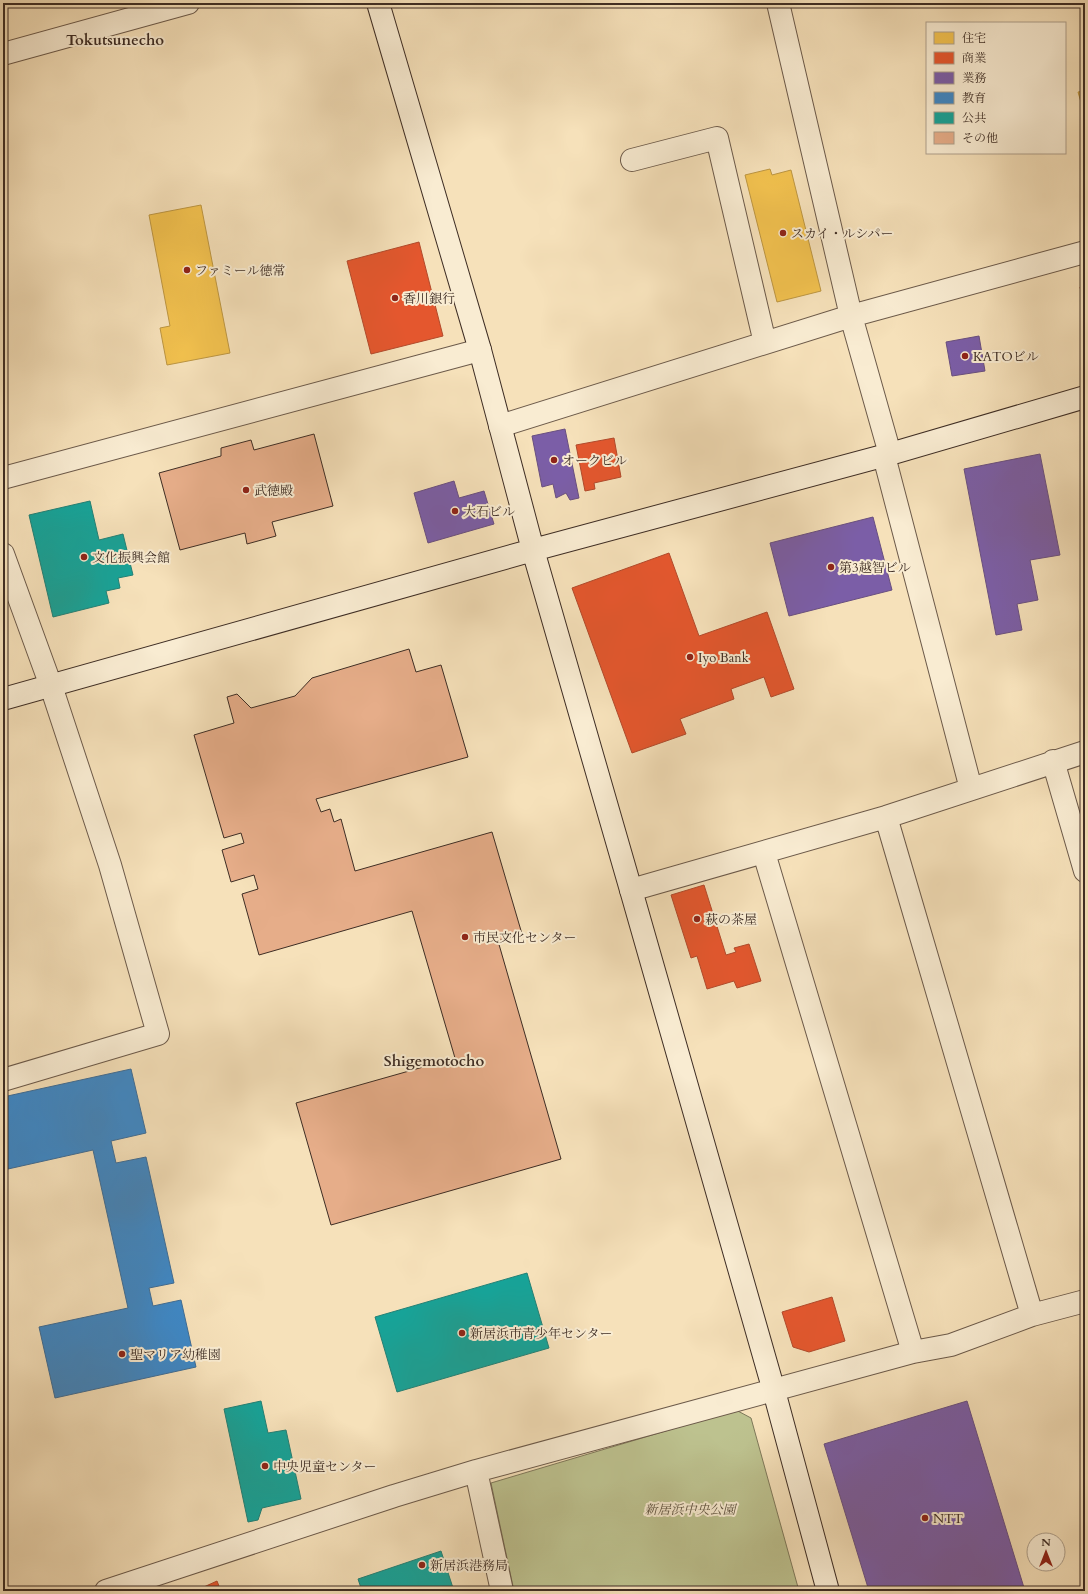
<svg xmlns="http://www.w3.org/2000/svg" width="1088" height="1594" font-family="Cardo,'Noto Serif JP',serif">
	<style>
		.green { fill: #bdc28f; stroke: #7e785a }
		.homes { fill: #f2c14e; stroke: #bc9541 }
		.shops { fill: #e4572e; stroke: #b24a2b }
		.offices { fill: #7b5ea7; stroke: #694f80 }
		.schools { fill: #3f88c5; stroke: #3f6d95 }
		.public { fill: #17a398; stroke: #238075 }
		.building { fill: #e6ad89; stroke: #3e2d24 }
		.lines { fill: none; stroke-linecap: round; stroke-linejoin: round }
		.street-casing { stroke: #6c5a4a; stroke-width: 24 }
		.secondary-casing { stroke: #3e2d24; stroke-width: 24 }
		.street { stroke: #f9ecd2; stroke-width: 22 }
		.secondary { stroke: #f9ecd2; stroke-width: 22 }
		.poi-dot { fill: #8f2418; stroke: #f9ecd2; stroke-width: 1.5 }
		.labels { text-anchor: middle; stroke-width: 4; stroke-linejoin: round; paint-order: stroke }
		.poi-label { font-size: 13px; fill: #3e2d24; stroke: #f9ecd2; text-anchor: start }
		.park-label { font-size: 13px; font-style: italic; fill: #5e523f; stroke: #f9ecd2 }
		.quarter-label { font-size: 15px; font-weight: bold; fill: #3e2d24; stroke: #f9ecd2 }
	</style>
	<rect width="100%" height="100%" fill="#f6e1ba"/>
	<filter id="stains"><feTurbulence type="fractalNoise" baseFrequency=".005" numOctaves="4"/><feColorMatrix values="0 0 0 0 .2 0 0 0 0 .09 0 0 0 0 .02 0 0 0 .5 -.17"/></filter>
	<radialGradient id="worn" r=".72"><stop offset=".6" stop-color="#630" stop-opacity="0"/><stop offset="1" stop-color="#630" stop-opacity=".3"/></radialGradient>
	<!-- green -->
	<path class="green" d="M 736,1410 L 751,1418 L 799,1591 L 514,1591 L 491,1483 Z"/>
	<!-- homes -->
	<path class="homes" d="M 1085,91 L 1085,116 L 1078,92 Z
		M 770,169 L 772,175 L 791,170 L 821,291 L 777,302 L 745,175 Z
		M 201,205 L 230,353 L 167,365 L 160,328 L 170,326 L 149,215 Z"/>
	<!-- shops -->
	<path class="shops" d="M 419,242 L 443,336 L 371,354 L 347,261 Z
		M 1085,286 L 1085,310 L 1080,287 Z
		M 614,438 L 621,477 L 594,483 L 595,489 L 585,491 L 576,445 Z
		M 669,553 L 699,636 L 767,612 L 794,689 L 771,697 L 764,677 L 731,689 L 734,699 L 680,719 L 686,734 L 632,753 L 572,588 Z
		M 704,885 L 726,955 L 736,952 L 734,948 L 749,944 L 761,981 L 737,988 L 734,981 L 707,989 L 697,956 L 691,958 L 671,895 Z
		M 832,1297 L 845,1341 L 809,1352 L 793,1347 L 782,1312 Z
		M 217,1581 L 221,1591 L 195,1591 Z"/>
	<!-- offices -->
	<path class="offices" d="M 979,336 L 985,371 L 952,376 L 946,342 Z
		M 565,429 L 579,498 L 570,500 L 566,493 L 556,498 L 553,484 L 542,487 L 532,436 Z
		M 1040,454 L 1060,555 L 1030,560 L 1038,600 L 1017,604 L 1022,630 L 996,635 L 964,469 Z
		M 454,481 L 459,498 L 484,491 L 494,524 L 428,543 L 414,493 Z
		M 873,517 L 892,590 L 789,616 L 770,543 Z
		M 967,1401 L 1025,1591 L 869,1591 L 824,1444 Z"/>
	<!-- schools -->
	<path class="schools" d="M 131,1069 L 146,1133 L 111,1141 L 116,1163 L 146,1157 L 174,1283 L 149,1288 L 153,1306 L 181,1300 L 196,1367 L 55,1398 L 39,1327 L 128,1308 L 93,1150 L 8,1169 L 3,1147 L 3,1097 Z"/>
	<!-- public -->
	<path class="public" d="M 90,501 L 99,540 L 123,534 L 133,575 L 118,578 L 120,588 L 106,591 L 109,603 L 53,617 L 29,515 Z
		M 527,1273 L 549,1348 L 397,1392 L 375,1317 Z
		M 261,1401 L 268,1433 L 286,1430 L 301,1499 L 262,1508 L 258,1520 L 248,1522 L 224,1409 Z
		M 441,1551 L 454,1591 L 362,1591 L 358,1579 Z"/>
	<!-- building -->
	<path class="building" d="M 314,434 L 333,506 L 272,522 L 276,536 L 247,544 L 245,533 L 180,550 L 159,473 L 221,456 L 221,448 L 251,440 L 254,450 Z
		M 409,649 L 416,672 L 441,665 L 468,757 L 316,799 L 321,812 L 330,809 L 334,822 L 341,819 L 355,871 L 492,832 L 522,934 L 498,941 L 561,1159 L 331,1225 L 296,1103 L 455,1058 L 412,911 L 259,955 L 242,894 L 258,889 L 254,875 L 231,882 L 222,850 L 244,843 L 241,833 L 224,838 L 194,735 L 234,723 L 227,697 L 237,694 L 251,708 L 295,696 L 312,678 Z"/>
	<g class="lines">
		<defs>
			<path id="street" d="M 778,3 L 851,316 L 890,454
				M 3,54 L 188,3
				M 632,160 L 717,138 L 765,343
				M 500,426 L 851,316 L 1085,252
				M 884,456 L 971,789
				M 3,478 L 480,350
				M 3,554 L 51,686 L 110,865 L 158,1034 L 3,1080
				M 1053,761 L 1085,871
				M 886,817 L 1032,1315
				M 764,853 L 913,1352
				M 631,890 L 886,817 L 1085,752
				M 476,1471 L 502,1591
				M 106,1591 L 394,1496 L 476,1471 L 913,1352 L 951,1345 L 1032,1315 L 1085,1301"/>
			<path id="secondary" d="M 378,3 L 480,350 L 533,550 L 631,890 L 774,1391 L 828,1591
				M 3,699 L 533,550 L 890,454 L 1085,397"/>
		</defs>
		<!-- street casing -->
		<use href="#street" class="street-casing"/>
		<!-- secondary casing -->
		<use href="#secondary" class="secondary-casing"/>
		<!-- street -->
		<use href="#street" class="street"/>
		<!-- secondary -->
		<use href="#secondary" class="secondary"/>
	</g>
	<!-- markers -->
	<g class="poi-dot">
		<circle cx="783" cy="233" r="4"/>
		<circle cx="187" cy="270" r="4"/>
		<circle cx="395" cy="298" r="4"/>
		<circle cx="965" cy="356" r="4"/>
		<circle cx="554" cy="460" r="4"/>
		<circle cx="246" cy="490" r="4"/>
		<circle cx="455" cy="511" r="4"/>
		<circle cx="84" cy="557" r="4"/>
		<circle cx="831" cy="567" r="4"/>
		<circle cx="690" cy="657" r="4"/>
		<circle cx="697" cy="919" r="4"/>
		<circle cx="465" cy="937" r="4"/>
		<circle cx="462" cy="1333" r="4"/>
		<circle cx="122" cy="1354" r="4"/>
		<circle cx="265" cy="1466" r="4"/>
		<circle cx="925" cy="1518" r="4"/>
		<circle cx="422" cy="1565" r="4"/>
	</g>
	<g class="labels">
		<!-- poi labels -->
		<g class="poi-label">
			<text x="791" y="238">スカイ・ルシパー</text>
			<text x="195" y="275">ファミール徳常</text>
			<text x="403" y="303">香川銀行</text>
			<text x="973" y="361">KATOビル</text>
			<text x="562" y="465">オークビル</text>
			<text x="254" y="495">武徳殿</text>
			<text x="463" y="516">大石ビル</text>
			<text x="92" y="562">文化振興会館</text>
			<text x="839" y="572">第3越智ビル</text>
			<text x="698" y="662">Iyo Bank</text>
			<text x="705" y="924">萩の茶屋</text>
			<text x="473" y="942">市民文化センター</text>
			<text x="470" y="1338">新居浜市青少年センター</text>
			<text x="130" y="1359">聖マリア幼稚園</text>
			<text x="273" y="1471">中央児童センター</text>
			<text x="933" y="1523">NTT</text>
			<text x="430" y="1570">新居浜港務局</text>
		</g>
		<!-- park labels -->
		<g class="park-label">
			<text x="690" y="1514">新居浜中央公園</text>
		</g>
		<!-- quarter labels -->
		<g class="quarter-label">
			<text x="115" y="45">Tokutsunecho</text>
			<text x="434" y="1066">Shigemotocho</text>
		</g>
	</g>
	<!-- margin -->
	<rect width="1088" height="1594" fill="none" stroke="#f6e1ba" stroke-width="16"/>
	<rect x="4" y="4" width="1080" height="1586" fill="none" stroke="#3e2d24" stroke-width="2"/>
	<rect x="8" y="8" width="1072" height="1578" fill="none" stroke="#3e2d24"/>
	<!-- legend -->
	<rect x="926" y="22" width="140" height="132" fill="#f9ecd2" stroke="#aea08c"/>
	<rect x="934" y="32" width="20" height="12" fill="#f2c14e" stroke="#aea08c"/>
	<text x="962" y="42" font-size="12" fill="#3e2d24">住宅</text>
	<rect x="934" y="52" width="20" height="12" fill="#e4572e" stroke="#aea08c"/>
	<text x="962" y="62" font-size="12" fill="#3e2d24">商業</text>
	<rect x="934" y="72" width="20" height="12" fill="#7b5ea7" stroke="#aea08c"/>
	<text x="962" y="82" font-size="12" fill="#3e2d24">業務</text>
	<rect x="934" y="92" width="20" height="12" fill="#3f88c5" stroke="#aea08c"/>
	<text x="962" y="102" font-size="12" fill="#3e2d24">教育</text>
	<rect x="934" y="112" width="20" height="12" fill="#17a398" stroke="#aea08c"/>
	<text x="962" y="122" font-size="12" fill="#3e2d24">公共</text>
	<rect x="934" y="132" width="20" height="12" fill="#e6ad89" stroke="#aea08c"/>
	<text x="962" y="142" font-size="12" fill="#3e2d24">その他</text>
	<!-- north arrow -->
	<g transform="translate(1046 1552)"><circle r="19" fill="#f9ecd2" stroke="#aea08c"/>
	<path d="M0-3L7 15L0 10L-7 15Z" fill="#8f2418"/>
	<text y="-6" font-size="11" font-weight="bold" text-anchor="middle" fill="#3e2d24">N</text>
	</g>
	<rect width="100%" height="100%" filter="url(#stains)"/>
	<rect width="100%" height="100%" fill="url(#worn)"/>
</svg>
